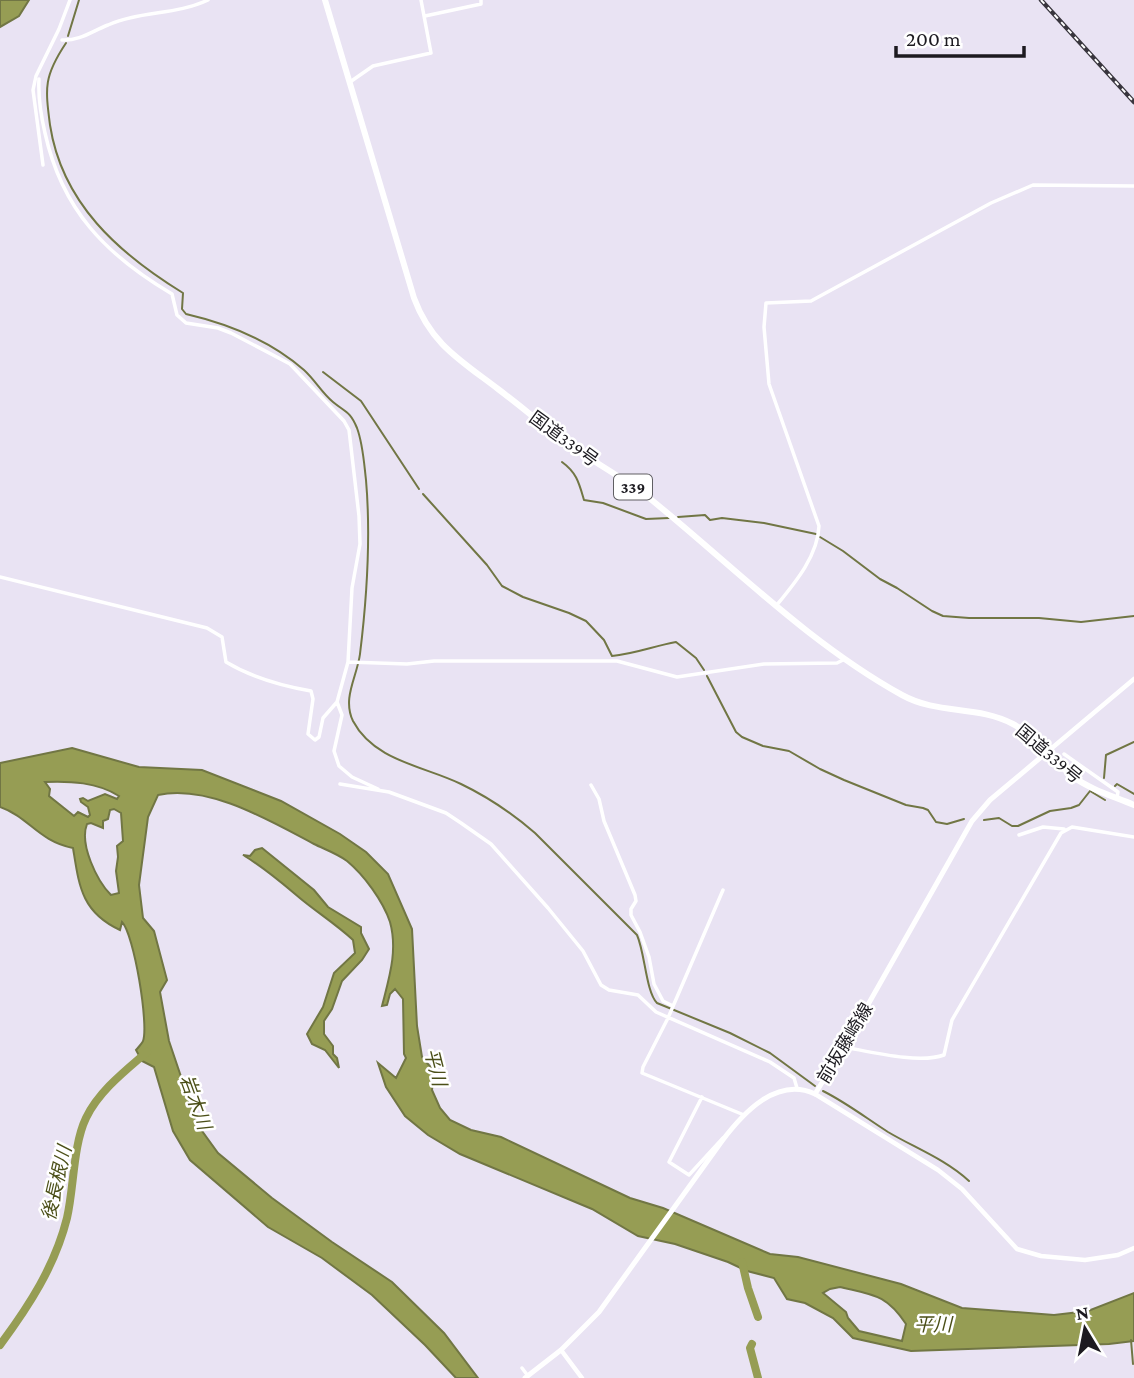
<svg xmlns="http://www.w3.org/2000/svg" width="1134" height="1378" font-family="'Crimson Pro','Noto Sans JP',serif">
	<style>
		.water { fill: #969d54; stroke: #717644; stroke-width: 2; fill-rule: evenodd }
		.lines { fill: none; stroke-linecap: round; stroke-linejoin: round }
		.stream { stroke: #717644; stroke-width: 2 }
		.river { stroke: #969d54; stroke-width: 8 }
		.minor { stroke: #fff; stroke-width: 3.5 }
		.tertiary { stroke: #fff; stroke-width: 4.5 }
		.secondary { stroke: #fff; stroke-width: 5 }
		.trunk { stroke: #fff; stroke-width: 6 }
		.rail-casing { stroke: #39363e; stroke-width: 4.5 }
		.rail { stroke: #fff; stroke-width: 2; stroke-dasharray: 5; stroke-linecap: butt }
		.labels { text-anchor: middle; stroke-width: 5; stroke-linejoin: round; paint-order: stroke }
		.shield { fill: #fff; stroke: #605f63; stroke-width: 2 }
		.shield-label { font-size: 16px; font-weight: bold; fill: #1c1a20 }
		.street-label { font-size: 18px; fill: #1c1a20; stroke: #fff }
		.water-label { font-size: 19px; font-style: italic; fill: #4b4f18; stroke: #fff }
	</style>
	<rect width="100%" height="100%" fill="#e9e3f3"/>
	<!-- water -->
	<path class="water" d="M 0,0 L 29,0 L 19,16 L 0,27 Z
		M 72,748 L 139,767 L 202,770 L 281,801 L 340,834 L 366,852 L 388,874 L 412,929 L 417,1026 L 422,1057 L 434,1071 L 432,1090 L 440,1108 L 450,1120 L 471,1130 L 501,1137 L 630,1198 L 663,1208 L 770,1254 L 798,1257 L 901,1284 L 962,1308 L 1054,1315 L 1088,1311 L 1134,1293 L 1134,1341 L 1109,1344 L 911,1351 L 853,1338 L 833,1318 L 805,1303 L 787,1299 L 774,1278 L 747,1271 L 728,1262 L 675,1244 L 638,1236 L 592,1209 L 460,1154 L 428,1135 L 405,1116 L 386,1087 L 378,1063 L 396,1078 L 406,1058 L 404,1054 L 403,999 L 395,989 L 390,994 L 387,1005 L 382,1006 C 389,978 398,951 390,922 C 383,901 364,875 347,861 C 338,854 324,849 314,844 C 270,821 209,784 158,795 L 148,817 L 139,885 L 143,918 L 154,931 L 167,980 L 160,992 L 169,1041 L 197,1124 L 218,1153 L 272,1198 L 332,1242 L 392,1282 L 444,1333 L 478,1378 L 456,1378 L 425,1345 L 372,1295 L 322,1258 L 268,1227 L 190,1160 L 173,1131 L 154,1067 L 142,1061 L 136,1050 C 137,1049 143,1042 143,1041 C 149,1025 134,934 122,922 L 120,930 C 81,912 79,885 73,848 C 38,841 29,817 0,807 L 0,763 ZM 45,782 C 70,781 97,782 119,796 L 117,799 L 105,794 L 88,801 L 83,798 L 80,799 L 81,802 L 88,807 L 90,815 L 88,817 L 78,812 L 74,816 L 49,796 L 50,789 ZM 114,809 L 121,813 L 123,841 L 117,846 L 118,857 L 116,871 L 119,893 L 111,895 C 97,881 79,844 87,824 L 91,823 L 103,828 L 103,821 L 108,819 L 110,810 ZM 840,1287 C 873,1295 886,1294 906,1324 L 902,1341 L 859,1331 L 848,1318 L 846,1312 L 823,1293 L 830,1289 Z
		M 262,848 L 314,890 L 328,907 L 361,927 L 361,933 L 369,949 L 362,960 L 342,981 L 332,1009 L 324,1021 L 324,1034 L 333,1046 L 333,1054 L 337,1058 L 339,1068 L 325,1050 L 312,1044 L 307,1034 L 323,1007 L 334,973 L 355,953 L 353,940 C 337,925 318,913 301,899 C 282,883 265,868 243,855 L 250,856 L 255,850 Z"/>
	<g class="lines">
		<!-- stream -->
		<path class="stream" d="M 68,36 L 79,0
			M 66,43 C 44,76 45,87 50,125 C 62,203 118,253 183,293 L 182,309 L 186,314 C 229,324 271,341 304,370 C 315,380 322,393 333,402 C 345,412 350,411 357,428 C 363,444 364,463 366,480 C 371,538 367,597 360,654 C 357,677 342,698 353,721 C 374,761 424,766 461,784 C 488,797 513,814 535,833 L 637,935 C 645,953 646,992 657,1003 L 730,1033 L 770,1053 L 815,1086
			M 323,372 L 361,401 L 419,489
			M 562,462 C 577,473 579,483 584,500 L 603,503 L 646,519 L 669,518
			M 423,494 L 487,565 L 502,586 L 523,597 L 569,613 L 586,621 L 604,640 L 612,656 C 634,654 654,646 676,642 L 696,658 L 704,670
			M 678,517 L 705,515 L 710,520 L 722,518 L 764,523 L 816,534
			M 820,537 L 843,551 L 880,579 L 897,588 L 932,611 L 943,616 L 969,618 L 1039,618 L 1081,622 L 1134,616
			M 707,676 L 736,732 L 742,737 L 763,746 L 789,751 L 820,769 L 844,780 L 906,805 L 923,808 L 928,810 L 936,822 L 947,824 L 964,819
			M 1104,778 L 1106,755 L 1134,742
			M 1115,786 L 1117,784 L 1134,794
			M 984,820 L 999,818 L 1012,826 L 1018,826 L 1050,811 L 1071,808 L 1079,805 L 1090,791 L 1105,800
			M 823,1091 C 847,1103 866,1118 888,1132 C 915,1148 945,1159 969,1181
			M 1131,1340 L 1133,1364"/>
		<!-- river -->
		<path class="river" d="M 742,1262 L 748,1288 L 758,1317
			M 752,1344 L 750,1348 L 758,1378
			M 0,1345 C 29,1306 55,1266 67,1218 C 74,1188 73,1145 86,1118 C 99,1091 125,1071 147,1052"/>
		<!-- minor -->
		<path class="minor" d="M 425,16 L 481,4 L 481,0
			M 62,40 C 80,41 92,31 108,25 C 139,11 177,15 208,0
			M 39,79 C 38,97 41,116 45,133 C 62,210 106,255 172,294 L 177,315 L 186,323 L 218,328 L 231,333 L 290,364 L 344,421 L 349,430 L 359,516 L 360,544 L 352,588 L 348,662 L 337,702 L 342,715 L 334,751 L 339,766 L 352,777 L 378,789
			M 350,82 L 373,66 L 431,53 L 421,0
			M 43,165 L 33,90 L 36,76 L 59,29 L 70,0
			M 0,577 L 207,628 L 222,637 L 226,662 C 251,677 282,686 311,691 L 313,699 L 308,734 L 315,740 L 319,737 L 323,718 L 337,702
			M 776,606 C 794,584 818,556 819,526 L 769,384 L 764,327 L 766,303 L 811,301 L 991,203 L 1033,185 L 1134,186
			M 348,662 L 407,664 L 434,661 L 617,661 L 677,677 L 764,664 L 837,663 L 845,659
			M 1064,754 L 1118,792 L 1117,798
			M 340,784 L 389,792 L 446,813 L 461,823 L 491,844 L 548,908 L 583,951 L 601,985 L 609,990 L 638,995 L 656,1012 L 770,1062 L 794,1078 L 797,1088
			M 591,785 L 599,799 L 604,821 L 635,895 L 636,901 L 631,909 L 631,915 L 640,932 L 649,957 L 654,984 L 663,1001 L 673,1006
			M 1019,835 L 1043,827 L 1064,829
			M 723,890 L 668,1018 L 643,1067 L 642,1073 L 744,1115
			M 844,1047 C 872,1052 919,1064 944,1055 L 952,1020 L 1061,833 L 1072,827 L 1134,837
			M 702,1097 L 669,1162 L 689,1175 L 723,1138
			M 522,1368 L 528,1376"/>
		<!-- tertiary -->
		<path class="tertiary" d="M 1046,753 L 1134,679
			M 815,1094 L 938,1170 L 962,1189 L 1017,1249 L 1041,1256 L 1085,1260 L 1118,1255 L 1134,1248
			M 561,1350 L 582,1378"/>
		<!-- secondary -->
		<path class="secondary" d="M 525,1378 L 561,1350 L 599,1312 L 722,1141 C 743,1113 777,1076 815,1094 L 844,1047 L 972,821 L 990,800 L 1046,753"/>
		<!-- trunk -->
		<path class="trunk" d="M 325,0 L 414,298 C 431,344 460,360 498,389 C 526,410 553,434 582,453 C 604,468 627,481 648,497 C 731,564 808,643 902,695 C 938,715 977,705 1013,724 C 1036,736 1052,759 1072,776 C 1091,790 1113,796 1134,805"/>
		<defs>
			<path id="rail" d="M 1041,0 L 1134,102"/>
		</defs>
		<!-- rail casing -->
		<use href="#rail" class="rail-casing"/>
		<!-- rail -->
		<use href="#rail" class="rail"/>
	</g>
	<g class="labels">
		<!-- shield labels -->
		<rect class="shield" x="614" y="474.5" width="38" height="25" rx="5"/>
		<g class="shield-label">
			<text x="633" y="493">339</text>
		</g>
		<!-- street labels -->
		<g class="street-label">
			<text transform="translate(564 439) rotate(36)" y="6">国道339号</text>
			<text transform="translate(1049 754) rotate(40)" y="6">国道339号</text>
			<text transform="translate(845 1043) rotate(-59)" y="6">前坂藤崎線</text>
		</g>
		<!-- water labels -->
		<g class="water-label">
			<text transform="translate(436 1067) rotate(76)" y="7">平川</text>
			<text transform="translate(196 1102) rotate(70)" y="7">岩木川</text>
			<text transform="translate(56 1183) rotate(-77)" y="7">後長根川</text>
			<text x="933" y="1331">平川</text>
		</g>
	</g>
	<!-- north arrow -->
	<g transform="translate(1085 1329) rotate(350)" stroke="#ffffff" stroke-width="5" paint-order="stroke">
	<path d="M0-5L12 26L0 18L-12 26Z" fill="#1c1a20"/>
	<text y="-10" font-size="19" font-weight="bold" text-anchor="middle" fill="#1c1a20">N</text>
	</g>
	<!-- scale -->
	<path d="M896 46v10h128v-10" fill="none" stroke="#1c1a20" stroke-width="3.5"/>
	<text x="906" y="46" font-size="21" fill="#1c1a20" stroke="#ffffff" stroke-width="5" paint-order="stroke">200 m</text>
</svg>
